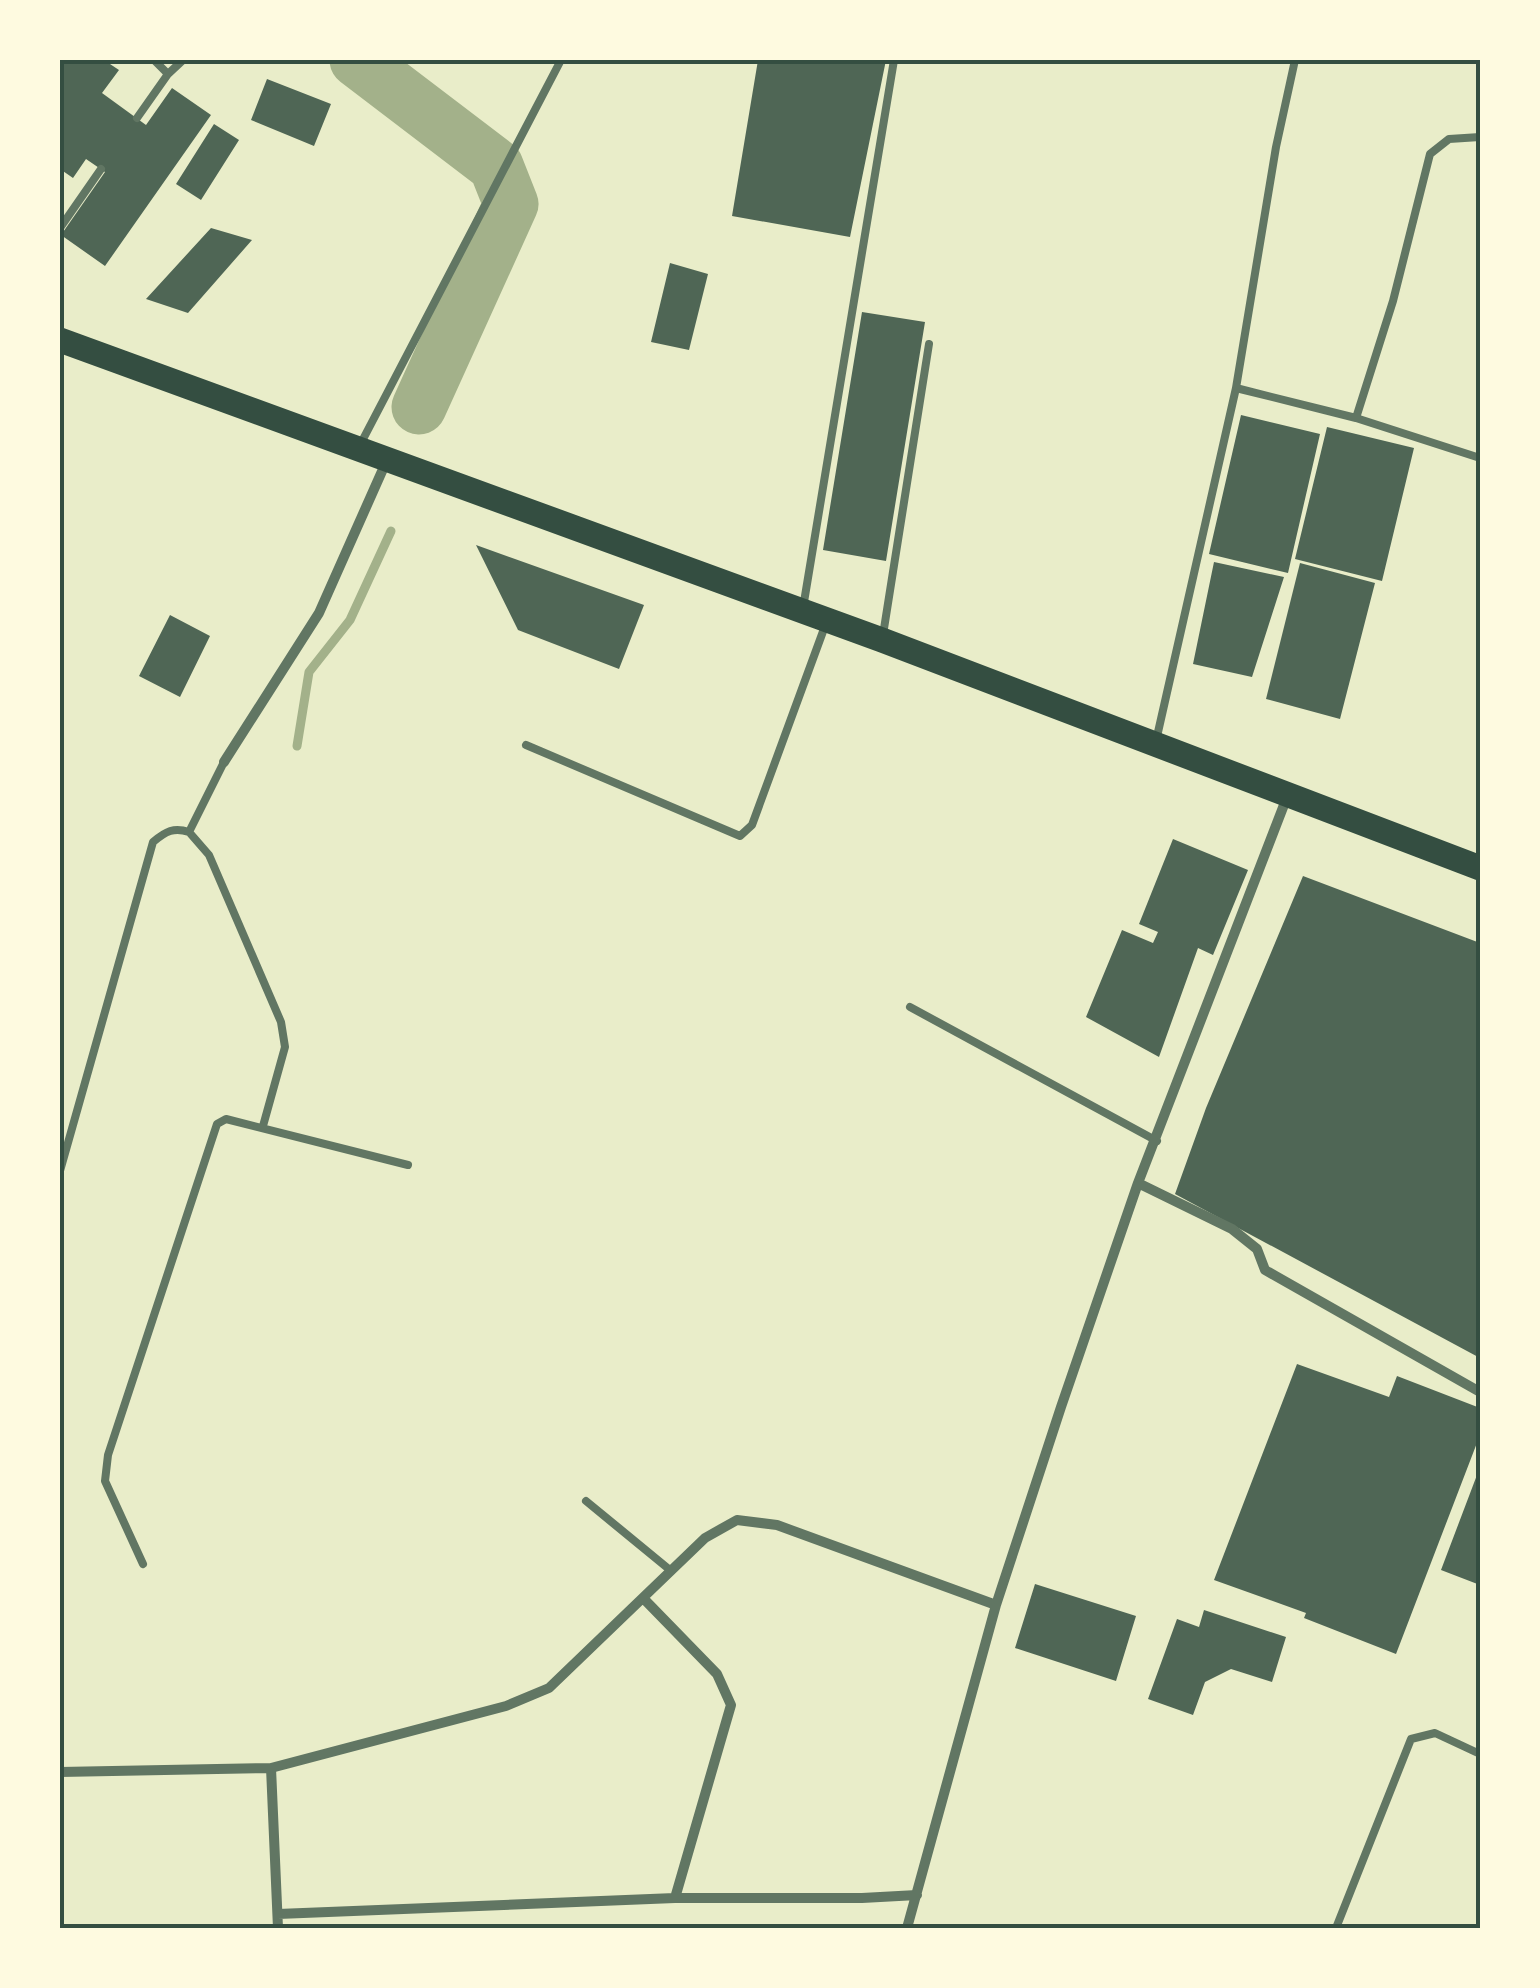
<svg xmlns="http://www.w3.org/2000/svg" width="1540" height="1988" font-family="Ubuntu,sans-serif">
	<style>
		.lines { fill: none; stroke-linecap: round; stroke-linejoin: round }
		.stream { stroke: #a3b18a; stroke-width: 9 }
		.river { stroke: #a3b18a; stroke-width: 55 }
		.building { fill: #4f6655 }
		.service { stroke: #617663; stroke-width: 8 }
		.minor { stroke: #617663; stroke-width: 10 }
		.primary { stroke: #344e41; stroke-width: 25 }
		.neatline { fill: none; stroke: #344e41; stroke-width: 4 }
	</style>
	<rect width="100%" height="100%" fill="#e9edc9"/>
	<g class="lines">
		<!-- stream -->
		<path class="stream" d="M 297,746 L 309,672 L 350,620 L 391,531"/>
		<!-- river -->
		<path class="river" d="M 357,60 L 496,166 L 511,204 L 419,407"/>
	</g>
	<!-- building -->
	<path class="building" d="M 61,60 L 104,60 L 119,70 L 102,93 L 146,125 L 172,88 L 211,115 L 105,266 L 61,235 L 105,172 L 86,159 L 73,178 L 60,169 Z
		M 758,60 L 886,60 L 850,237 L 732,216 Z
		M 267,79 L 331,104 L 314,146 L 251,120 Z
		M 214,124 L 239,140 L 201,200 L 176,184 Z
		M 211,228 L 252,240 L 188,313 L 146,299 Z
		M 670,263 L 708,274 L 689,350 L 651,342 Z
		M 862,312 L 925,322 L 886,561 L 823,550 Z
		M 1241,415 L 1320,434 L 1288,573 L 1209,554 Z
		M 1327,427 L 1414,448 L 1382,581 L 1295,559 Z
		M 476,545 L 644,605 L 619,669 L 518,630 Z
		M 1214,562 L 1284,577 L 1252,677 L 1193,664 Z
		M 1300,563 L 1375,583 L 1340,719 L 1266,699 Z
		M 170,615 L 210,636 L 180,697 L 139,676 Z
		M 1173,839 L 1248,870 L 1213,955 L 1198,948 L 1159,1057 L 1086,1017 L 1122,930 L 1153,943 L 1158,932 L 1139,924 Z
		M 1303,876 L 1480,943 L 1480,1358 L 1175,1194 L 1206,1108 Z
		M 1297,1364 L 1389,1397 L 1397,1376 L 1480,1408 L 1480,1435 L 1396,1654 L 1304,1618 L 1306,1613 L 1214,1580 Z
		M 1480,1467 L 1480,1585 L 1441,1570 Z
		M 1035,1584 L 1136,1616 L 1116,1681 L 1015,1648 Z
		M 1204,1610 L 1286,1637 L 1272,1682 L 1231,1669 L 1205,1682 L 1193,1715 L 1148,1699 L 1177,1619 L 1199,1627 Z"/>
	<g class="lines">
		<!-- service -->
		<path class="service" d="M 154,60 L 168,74
			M 137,118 L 168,74 L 183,60
			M 60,228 L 101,169
			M 1236,388 L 1356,418 L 1393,301 L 1430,154 L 1449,139 L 1480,137
			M 1356,418 L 1480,458
			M 360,445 L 561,60
			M 803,608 L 894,60
			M 883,635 L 929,344
			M 1156,741 L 1236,388 L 1276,147 L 1295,60
			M 526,745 L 740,836 L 752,825 L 825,626
			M 189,832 L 209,855 L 281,1022 L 285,1047 L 263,1126
			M 910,1007 L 1157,1141
			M 60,1171 L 153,842 C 166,831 174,827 189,832 L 224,762
			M 586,1501 L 670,1570
			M 143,1564 L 105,1481 L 108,1455 L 217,1124 L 226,1119 L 408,1165
			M 1336,1928 L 1411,1739 L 1435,1733 L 1480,1754"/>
		<!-- minor -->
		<path class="minor" d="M 224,762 L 319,613 L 387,460
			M 1138,1183 L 1232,1229 L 1257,1249 L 1265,1270 L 1480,1392
			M 644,1599 L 717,1674 L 731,1705 L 675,1898
			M 271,1768 L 278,1928
			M 60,1772 L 271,1768 L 506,1706 L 549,1688 L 705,1538 L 737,1520 L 777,1525 L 996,1605
			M 278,1914 L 675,1898 L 862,1898 L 917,1895
			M 907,1928 L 996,1605 L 1061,1407 L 1138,1183 L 1287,797"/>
		<!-- primary -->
		<path class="primary" d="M 60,340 L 882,640 L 1480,868"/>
	</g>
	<!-- border -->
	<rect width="1540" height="1988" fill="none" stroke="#fefae0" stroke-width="125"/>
	<rect x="62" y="62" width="1416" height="1864" class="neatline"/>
</svg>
